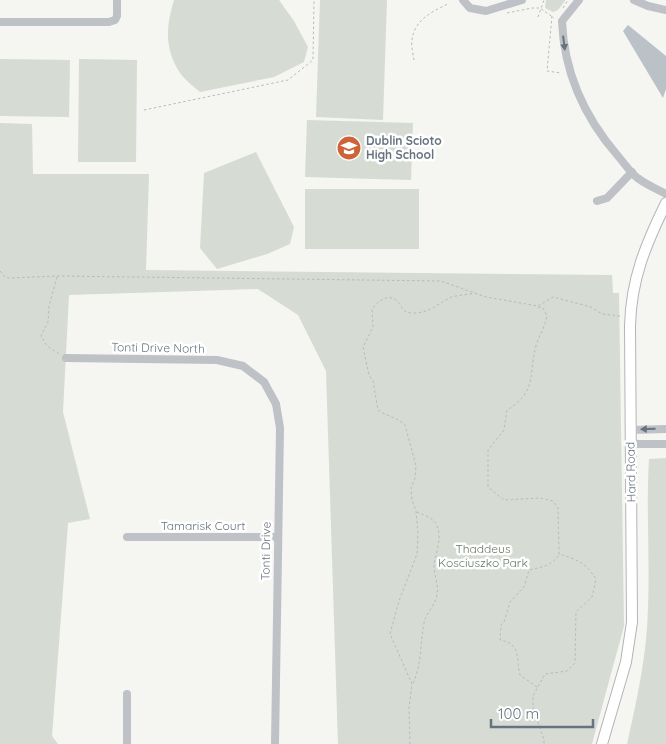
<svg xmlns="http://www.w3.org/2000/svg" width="666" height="744" font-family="Quicksand,sans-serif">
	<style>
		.green { fill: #d6dbd3 }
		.water { fill: #bac2c7 }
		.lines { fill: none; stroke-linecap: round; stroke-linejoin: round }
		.major-casing { stroke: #b2b5b9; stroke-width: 12 }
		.path { stroke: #b8babc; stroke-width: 1; stroke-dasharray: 2.5 2.5; stroke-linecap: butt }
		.minor { stroke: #bec1c5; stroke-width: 8 }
		.major { stroke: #fff; stroke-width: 10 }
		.oneway { fill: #67737f }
		.labels { text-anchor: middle; stroke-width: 5; stroke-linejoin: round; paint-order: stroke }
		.poi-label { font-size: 12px; font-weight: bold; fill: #67737f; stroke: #fff; text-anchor: start }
		.street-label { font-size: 12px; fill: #67737f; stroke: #fff }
		.park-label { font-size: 12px; fill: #687765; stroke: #fff }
	</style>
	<rect width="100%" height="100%" fill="#f5f5f2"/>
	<!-- green -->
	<path class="green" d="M 174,0 L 279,0 L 294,21 L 308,47 L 304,62 L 274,77 L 200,92 C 193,86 185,80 180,73 C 164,48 166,27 174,0 Z
		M 320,0 L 387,0 L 383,120 L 316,117 Z
		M 546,0 L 565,0 L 565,1 L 558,10 L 553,12 L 545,8 Z
		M 0,59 L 70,60 L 69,117 L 0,116 Z
		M 79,59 L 137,60 L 136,162 L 78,162 Z
		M 307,120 L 413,123 L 411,180 L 305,177 Z
		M 0,123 L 32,124 L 33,174 L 149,174 L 146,270 L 612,275 L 613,293 L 619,293 L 624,626 L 592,744 L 338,744 L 326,371 L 298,315 L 258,289 L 69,295 L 63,412 L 90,519 L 68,523 L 52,736 L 58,744 L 0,744 Z
		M 256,152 L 294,227 L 290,244 L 267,254 L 217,269 L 200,248 L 204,173 Z
		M 305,189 L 419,189 L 419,249 L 305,249 Z
		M 666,458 L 666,744 L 627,744 C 637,699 647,655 648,608 C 650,558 646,509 649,459 Z"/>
	<!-- water -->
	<path class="water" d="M 628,25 L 666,56 L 666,89 L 663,98 L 623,31 Z"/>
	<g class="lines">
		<defs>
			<path id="major" d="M 602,744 L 626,662 L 632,622 L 630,326 C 631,279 646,244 666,203"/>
		</defs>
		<!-- major casing -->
		<use href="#major" class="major-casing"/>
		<!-- path -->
		<path class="path" d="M 563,8 L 568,0
			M 507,13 L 532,8 L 540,8 L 554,18
			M 552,16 L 547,71 L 561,73
			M 538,17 L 544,0
			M 414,60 C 413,54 411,46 412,40 C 414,20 433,11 448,4
			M 144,110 L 288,80 L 313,60 L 314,0
			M 0,271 L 5,277 L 9,278 L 58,276 L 441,281 L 486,297 L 538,306 L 553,297 L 591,307 L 602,314 L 620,316
			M 57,277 L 49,306 L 48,322 L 41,336 L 47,346 L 61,355
			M 538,307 L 543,308 L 547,316 C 545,327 539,335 536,346 C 528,375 538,391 507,410 L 504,430 L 488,450 L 488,487 L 504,500 L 540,498 L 553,501 L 558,508 L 559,554 C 578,560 585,562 596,579 L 592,597 L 576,612 L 575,663 L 567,671 L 545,674 L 533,696 L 533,708 L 544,740 L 544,744
			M 413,683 C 422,664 420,643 424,623 C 426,613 435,606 437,595 C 439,585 434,576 434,565 C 436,552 443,537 436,524 C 433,518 424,515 417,512
			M 537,687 L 520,675 C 516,659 522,644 500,640 L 501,625 L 504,622 L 510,602 L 524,587 L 529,570 C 542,567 551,566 559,555
			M 410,744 L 409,708 L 412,684 L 390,634 L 399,601 L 417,554 L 418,534 L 416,511 L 412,500 L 411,488 L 415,478 L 416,466 L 405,425 C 399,418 386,416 378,410 L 373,381 L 369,375 L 363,347 L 373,327 L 372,309 C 378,301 389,292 398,302 C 403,308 403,313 412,313 C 429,314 438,303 452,297 C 458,295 467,295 475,293"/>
		<!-- minor -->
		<path class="minor" d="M 463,0 L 470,8 L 486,11 L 522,0
			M 579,0 L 562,21 C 564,72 585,118 618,156 C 625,164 631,174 639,179 C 647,185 657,189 666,194
			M 634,0 L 648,6 L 666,10
			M 0,22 L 109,22 L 115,20 L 117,16 L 117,0
			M 597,201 L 607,198 L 632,172
			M 66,358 L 217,360 L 243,366 L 264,382 L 276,404 L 280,428 L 275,744
			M 631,430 L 666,429
			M 631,444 L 666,444
			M 127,537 L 278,537
			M 127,744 L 127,694"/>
		<!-- major -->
		<use href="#major" class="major"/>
	</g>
	<!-- one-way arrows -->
	<defs><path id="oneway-solid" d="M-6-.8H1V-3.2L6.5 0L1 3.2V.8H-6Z" transform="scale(1.25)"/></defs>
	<g class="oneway">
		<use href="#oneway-solid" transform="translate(564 43) rotate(83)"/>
		<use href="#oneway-solid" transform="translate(648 429) rotate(179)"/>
	</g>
	<!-- icons -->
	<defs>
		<symbol id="school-disc" viewBox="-11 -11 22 22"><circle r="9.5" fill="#ce6238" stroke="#fff"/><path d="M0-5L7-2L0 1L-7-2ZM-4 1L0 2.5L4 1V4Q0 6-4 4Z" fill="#fff"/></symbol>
	</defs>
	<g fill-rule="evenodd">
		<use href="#school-disc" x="335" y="134" width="28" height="28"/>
	</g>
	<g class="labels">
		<!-- poi labels -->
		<g class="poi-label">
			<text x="366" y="145">Dublin Scioto<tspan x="366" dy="14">High School</tspan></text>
		</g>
		<!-- street labels -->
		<g class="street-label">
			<text transform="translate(158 348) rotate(1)" y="4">Tonti Drive North</text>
			<text transform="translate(631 472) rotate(-91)" y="4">Hard Road</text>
			<text x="203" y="530">Tamarisk Court</text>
			<text transform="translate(266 551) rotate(-89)" y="4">Tonti Drive</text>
		</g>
		<!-- park labels -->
		<g class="park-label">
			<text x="483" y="553">Thaddeus<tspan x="483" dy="14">Kosciuszko Park</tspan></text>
		</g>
	</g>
	<!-- scale -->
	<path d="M491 719v8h102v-8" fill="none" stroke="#67737f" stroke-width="2.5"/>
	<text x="498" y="719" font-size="15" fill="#67737f" stroke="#ffffff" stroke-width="4" paint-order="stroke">100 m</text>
</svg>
